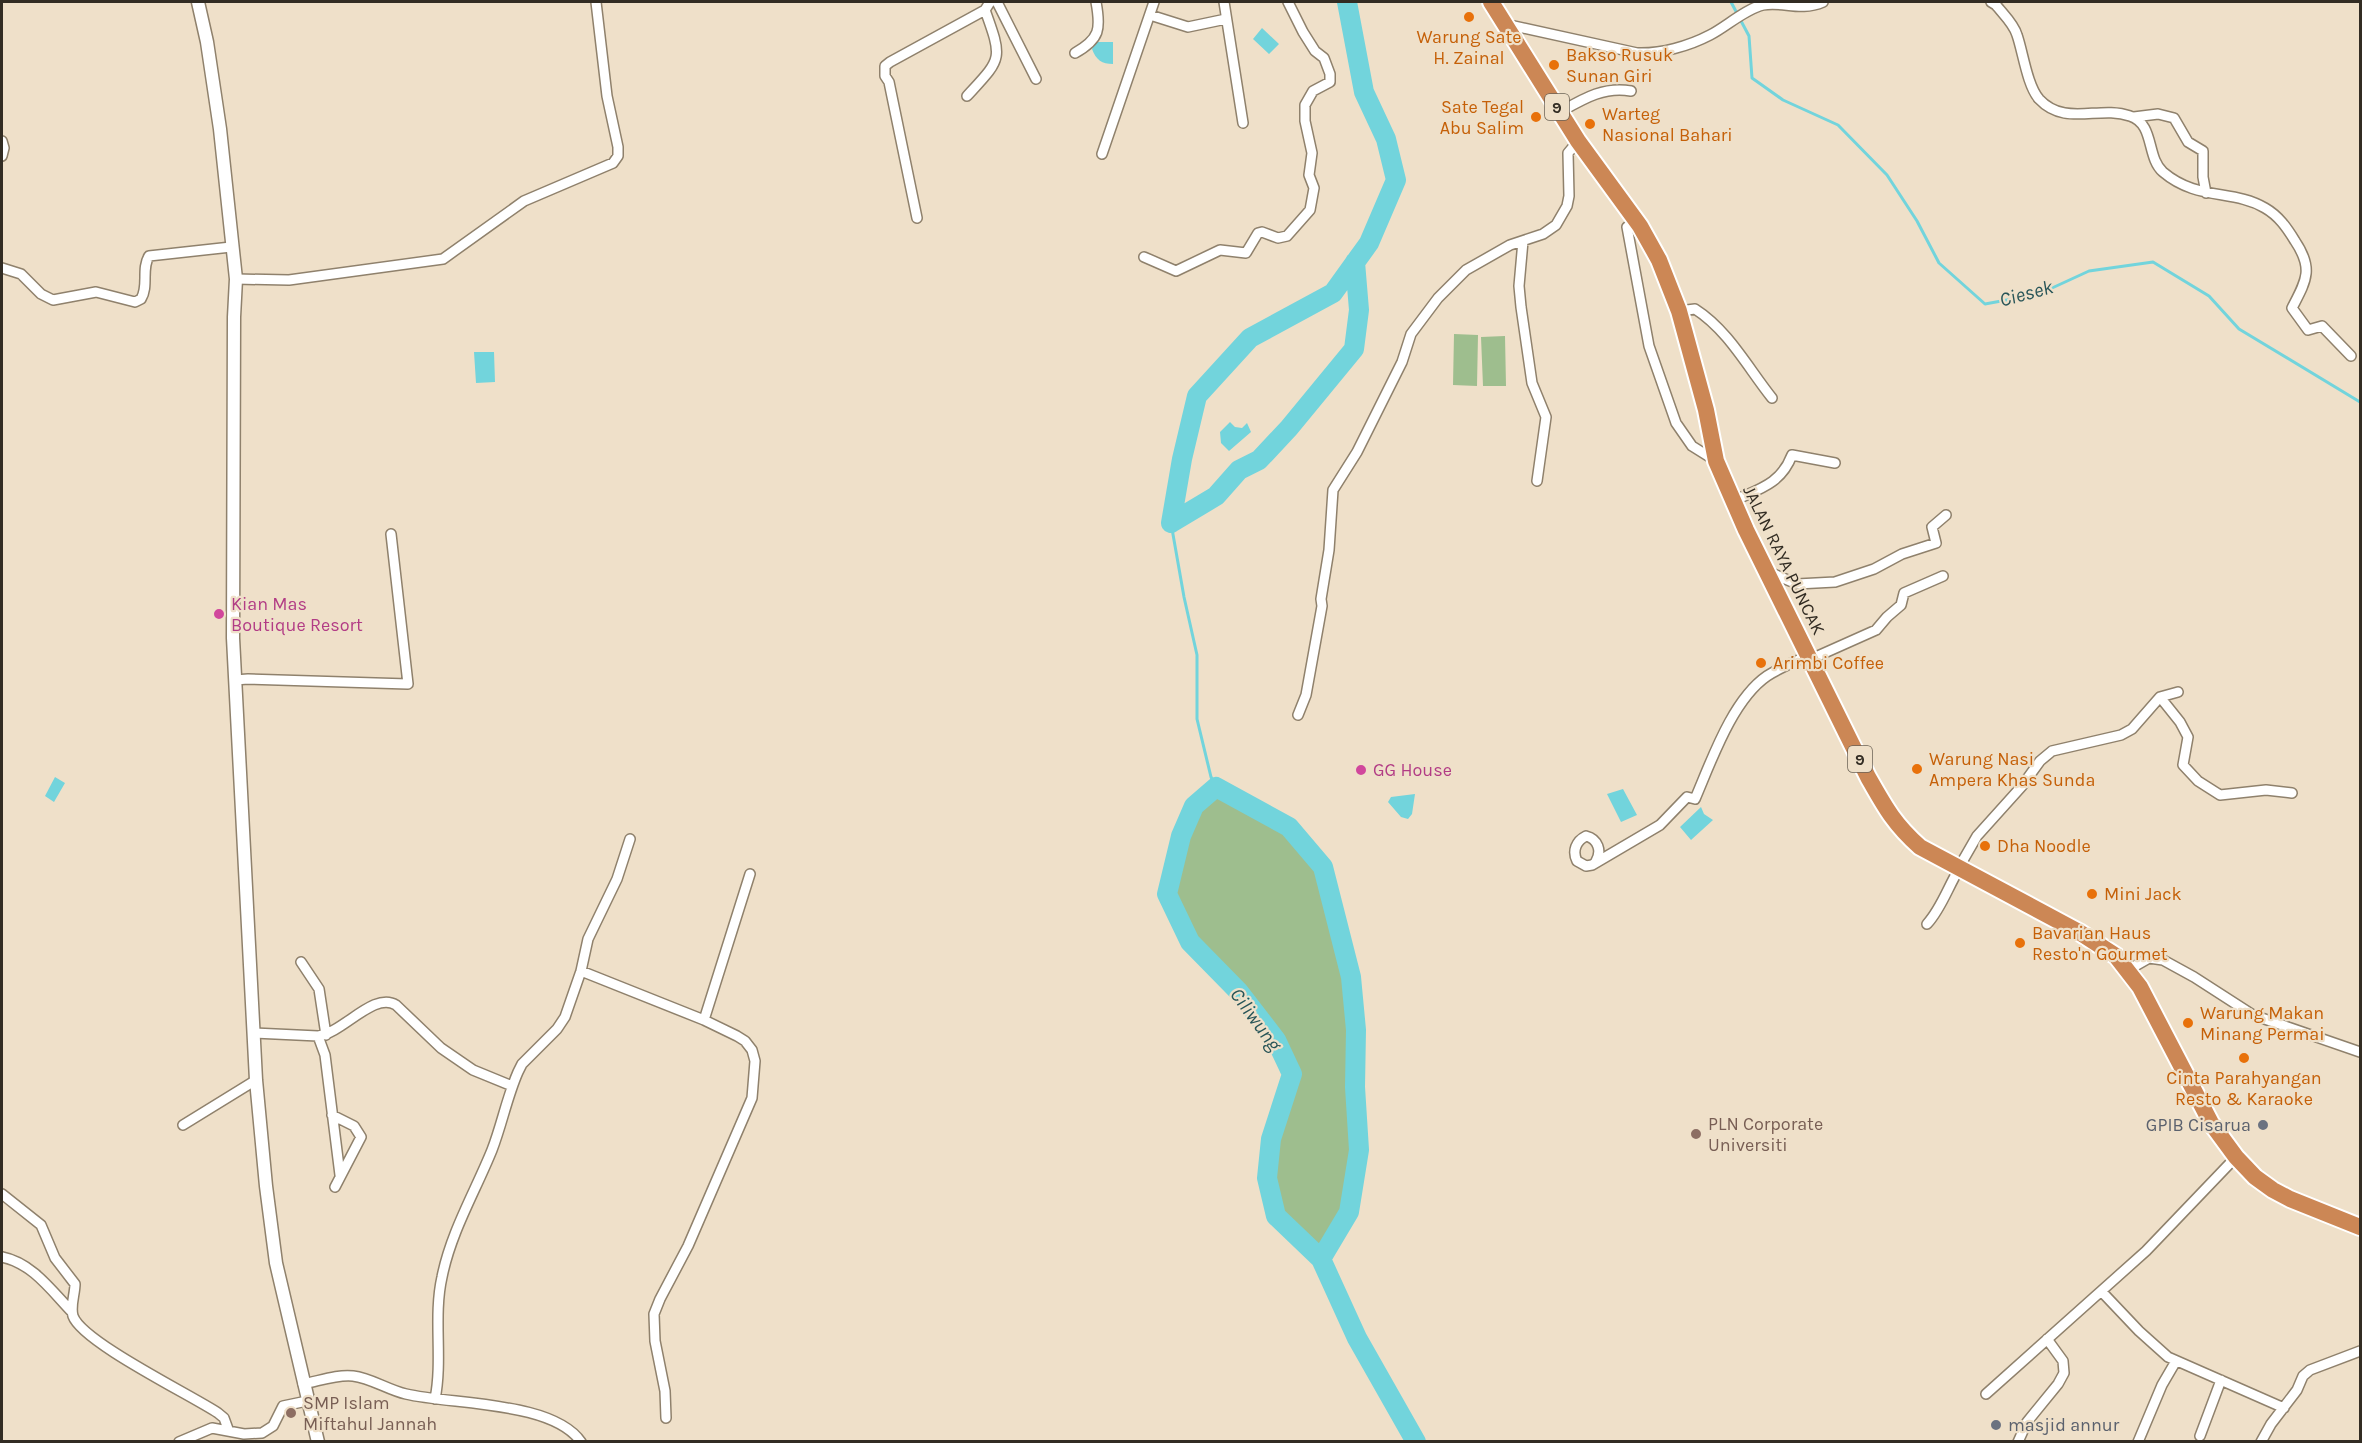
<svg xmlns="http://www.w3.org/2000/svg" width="2362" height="1443" font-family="Karla,sans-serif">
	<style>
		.green { fill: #9ebe8e }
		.water { fill: #72d4dc }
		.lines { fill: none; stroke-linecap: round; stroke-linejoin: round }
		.stream { stroke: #72d4dc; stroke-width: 3 }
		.river { stroke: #72d4dc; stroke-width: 20 }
		.street-casing { stroke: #8f816c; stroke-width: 12 }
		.secondary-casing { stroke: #8f816c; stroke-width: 15 }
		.highway-casing { stroke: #fff; stroke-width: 20 }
		.street { stroke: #fff; stroke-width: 9 }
		.secondary { stroke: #fff; stroke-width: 12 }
		.highway { stroke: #cc8755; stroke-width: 16 }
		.food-dot { fill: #e8710a; stroke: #efe0c9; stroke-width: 2 }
		.hotel-dot { fill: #d1479c; stroke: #efe0c9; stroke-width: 2 }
		.worship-dot { fill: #6b7280; stroke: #efe0c9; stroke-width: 2 }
		.education-dot { fill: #8d6e63; stroke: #efe0c9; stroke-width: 2 }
		.labels { text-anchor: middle; stroke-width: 4.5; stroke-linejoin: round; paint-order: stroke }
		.shield { fill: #efe0c9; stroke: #6b6255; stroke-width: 1.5 }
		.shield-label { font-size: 16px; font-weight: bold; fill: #322c23 }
		.food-label { font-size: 18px; fill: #c56008; stroke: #efe0c9; text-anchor: start }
		.street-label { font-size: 18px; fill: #322c23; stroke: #efe0c9 }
		.hotel-label { font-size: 18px; fill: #b23c85; stroke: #efe0c9; text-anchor: start }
		.education-label { font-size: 18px; fill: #785e54; stroke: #efe0c9; text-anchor: start }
		.worship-label { font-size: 18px; fill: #5b616d; stroke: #efe0c9; text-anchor: end }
		.water-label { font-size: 20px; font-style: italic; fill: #275457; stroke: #efe0c9 }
	</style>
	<rect width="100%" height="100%" fill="#efe0c9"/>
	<!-- green -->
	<path class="green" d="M 1454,334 L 1478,335 L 1477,386 L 1453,385 Z
		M 1505,336 L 1506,386 L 1483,386 L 1481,337 Z
		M 1216,787 L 1289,827 L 1323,867 L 1351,977 L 1356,1030 L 1355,1087 L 1359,1150 L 1349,1212 L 1321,1259 L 1276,1216 L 1267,1178 L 1271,1139 L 1292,1074 L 1276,1040 L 1239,992 L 1190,942 L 1167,894 L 1181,836 L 1194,806 Z"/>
	<!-- water -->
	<path class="water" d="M 1262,28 L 1279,44 L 1269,54 L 1253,39 Z
		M 1096,42 L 1113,42 L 1113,64 C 1102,64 1096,60 1092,49 Z
		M 474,352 L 494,352 L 495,382 L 476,383 Z
		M 1230,422 L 1235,427 L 1242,428 L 1247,423 L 1251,432 L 1229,451 L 1221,443 L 1220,432 Z
		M 55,777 L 65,783 L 54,802 L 45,796 Z
		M 1623,789 L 1637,815 L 1621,822 L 1607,794 Z
		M 1415,794 L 1412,814 L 1408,819 L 1401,817 L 1388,802 L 1391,797 Z
		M 1701,807 L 1704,814 L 1713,820 L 1691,840 L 1680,827 Z"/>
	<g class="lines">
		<!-- stream -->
		<path class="stream" d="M 1731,2 L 1749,36 L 1752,78 L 1783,100 L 1838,125 L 1887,175 L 1917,221 L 1939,263 L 1985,304 L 2039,294 L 2089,271 L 2153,262 L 2209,296 L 2239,329 L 2360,402
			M 1171,523 L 1184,597 L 1197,655 L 1197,719 L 1211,777 L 1216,787"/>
		<!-- river -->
		<path class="river" d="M 1171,523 L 1182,459 L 1197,396 L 1250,338 L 1333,293 L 1369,243 L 1396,180 L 1386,139 L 1364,92 L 1347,2
			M 1171,523 L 1216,496 L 1239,470 L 1259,460 L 1289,428 L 1354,349 L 1359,310 L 1355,262
			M 1321,1259 L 1349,1212 L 1359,1150 L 1355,1087 L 1356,1030 L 1351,977 L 1323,867 L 1289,827 L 1216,787 L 1194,806 L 1181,836 L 1167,894 L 1190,942 L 1239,992 L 1276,1040 L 1292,1074 L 1271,1139 L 1267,1178 L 1276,1216 L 1321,1259 L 1357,1338 L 1416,1442"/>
		<defs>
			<path id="street" d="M 997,2 L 1036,79
				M 1224,2 L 1243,123
				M 1991,2 L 1996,5 C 2003,14 2014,24 2017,35 C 2023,52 2027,85 2039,99 C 2065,127 2099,105 2130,116 C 2155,124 2146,157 2163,172 C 2197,201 2233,189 2265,208 C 2279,216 2287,228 2295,241 C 2314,269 2306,281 2292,308 L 2308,330 L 2322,326 L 2351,356
				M 1150,15 L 1188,27 L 1226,19
				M 1505,24 L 1637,53 C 1661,54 1689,46 1710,35 C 1726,27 1745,9 1763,5 C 1783,1 1800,12 1823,2
				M 1075,53 C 1100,39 1101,29 1096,2
				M 967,96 C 1002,58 1003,60 985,10
				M 1560,112 C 1583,99 1604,86 1631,91
				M 2134,117 L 2158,114 L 2174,118 L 2188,142 L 2203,151 L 2203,177 L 2206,193
				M 2,141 L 4,148 L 2,156
				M 1102,154 L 1154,2
				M 917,218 L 889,82 L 885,76 L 885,66 L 890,62 L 985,10 L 990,2
				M 1627,227 L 1649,346 L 1676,423 L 1692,446 L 1716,461
				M 1523,241 L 1519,286 L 1521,307 L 1532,383 L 1546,417 L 1537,481
				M 1144,257 L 1176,271 L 1220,250 L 1246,253 L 1258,233 L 1262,232 L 1278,238 L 1287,236 L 1310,210 L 1314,188 L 1309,175 L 1312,153 L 1305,121 L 1305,105 L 1313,91 L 1330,82 L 1330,74 L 1324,58 L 1315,51 L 1303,32 L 1288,2
				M 2,268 L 21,274 L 41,294 L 53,300 L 96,292 L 135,302 L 141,299 C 149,286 141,269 149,256 L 231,247
				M 236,279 L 289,280 L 443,259 L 524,201 L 613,163 L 618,156 L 618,147 L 607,96 L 596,2
				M 1679,311 L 1695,309 C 1728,330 1748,368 1772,398
				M 1733,501 C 1759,489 1781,484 1792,455 L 1835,463
				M 1769,572 L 1797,584 L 1835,582 L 1874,569 L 1902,554 L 1936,543 L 1932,527 L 1946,515
				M 1811,659 L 1876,630 L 1887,617 L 1901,605 L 1904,593 L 1943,576
				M 235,680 L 248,679 L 408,684 L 391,534
				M 2160,697 L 2180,722 L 2188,737 L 2183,765 L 2198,781 L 2220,795 L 2266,790 L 2292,793
				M 1298,715 L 1306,695 L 1322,606 L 1321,599 L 1329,550 L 1333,490 L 1357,452 L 1402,362 L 1411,334 L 1438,298 L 1466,270 L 1510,245 L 1543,234 L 1556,225 L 1567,206 L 1569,196 L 1568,153 L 1578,141
				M 1596,861 C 1602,851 1598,839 1586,836 C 1576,841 1572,851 1577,861 L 1586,866 L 1592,865 L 1660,825 L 1687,797 L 1695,799 C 1711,762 1732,700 1767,676 C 1779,668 1795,662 1809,655
				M 1958,869 L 1977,836 L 2022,786 L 2040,761 L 2052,751 L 2121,735 L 2132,729 L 2160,697 L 2178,692
				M 1927,924 C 1941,909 1948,887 1959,869
				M 301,962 L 319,989 L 326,1035
				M 2128,970 L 2149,958 L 2163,960 L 2194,977 L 2253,1015 L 2360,1052
				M 581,971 L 704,1020 L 737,1036 L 745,1041 L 752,1050 L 755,1061 L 752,1098 L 688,1246 L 660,1299 L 654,1314 L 655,1341 L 665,1391 L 666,1418
				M 704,1020 L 750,874
				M 254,1033 L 318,1036 L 325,1055 L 340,1175
				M 318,1036 C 343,1033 374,991 396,1005 L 441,1048 L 473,1070 L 512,1086
				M 332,1115 L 354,1126 L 361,1137 L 335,1187
				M 183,1125 L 256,1080
				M 2,1194 L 41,1225 L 55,1258 L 75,1284 C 75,1294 70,1306 73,1316 C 82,1342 191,1395 218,1413 L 224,1418 L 228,1429
				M 2,1257 C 32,1263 51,1290 72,1312
				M 2102,1292 L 2139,1331 L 2168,1357 L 2284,1408
				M 303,1384 C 319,1381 338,1374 353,1376 C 371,1378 388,1390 406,1394 C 453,1405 553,1401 581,1442
				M 1986,1394 L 2146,1251 L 2236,1157
				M 435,1399 C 443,1359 433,1317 442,1277 C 451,1232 475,1192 492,1150 C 502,1124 507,1097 518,1072 L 522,1064 L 557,1029 L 565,1017 L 581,971 L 588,939 L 617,879 L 630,839
				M 2200,1436 L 2221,1380
				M 179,1442 L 212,1428 L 244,1434 L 262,1433 L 273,1426 L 283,1406 L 307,1401
				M 2018,1442 L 2027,1422 L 2058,1384 L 2064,1373 L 2063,1361 L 2047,1339
				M 2138,1442 L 2162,1385 L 2176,1361
				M 2261,1442 L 2271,1424 L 2297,1390 L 2303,1376 L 2310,1370 L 2360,1351"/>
			<path id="secondary" d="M 198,2 L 207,42 L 220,129 L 236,279 L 234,317 L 233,638 L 256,1080 L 266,1186 L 276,1263 L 318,1442"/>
			<path id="highway" d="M 1491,2 L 1578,141 L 1640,226 L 1659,260 L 1679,311 L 1706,410 L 1716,461 L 1746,530 L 1868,777 C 1885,807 1894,824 1920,847 L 2079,932 L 2116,956 L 2140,987 L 2211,1123 L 2236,1157 L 2255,1177 L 2273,1190 L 2290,1199 L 2360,1227"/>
		</defs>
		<!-- street casing -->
		<use href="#street" class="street-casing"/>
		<!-- secondary casing -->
		<use href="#secondary" class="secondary-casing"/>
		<!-- highway casing -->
		<use href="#highway" class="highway-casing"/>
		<!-- street -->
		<use href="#street" class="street"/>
		<!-- secondary -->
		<use href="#secondary" class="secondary"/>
		<!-- highway -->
		<use href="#highway" class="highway"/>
	</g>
	<!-- markers -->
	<g class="food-dot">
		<circle cx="1469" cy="17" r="6"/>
		<circle cx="1554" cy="65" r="6"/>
		<circle cx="1536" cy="117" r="6"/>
		<circle cx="1590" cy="124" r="6"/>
		<circle cx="1761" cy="663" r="6"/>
		<circle cx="1917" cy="769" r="6"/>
		<circle cx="1985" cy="846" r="6"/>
		<circle cx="2092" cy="894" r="6"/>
		<circle cx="2020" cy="943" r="6"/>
		<circle cx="2188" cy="1023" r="6"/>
		<circle cx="2244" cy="1058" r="6"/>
	</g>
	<g class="hotel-dot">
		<circle cx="219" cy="614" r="6"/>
		<circle cx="1361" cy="770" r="6"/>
	</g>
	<g class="worship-dot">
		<circle cx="2263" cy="1125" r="6"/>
		<circle cx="1996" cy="1425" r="6"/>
	</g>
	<g class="education-dot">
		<circle cx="1696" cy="1134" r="6"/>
		<circle cx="291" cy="1413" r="6"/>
	</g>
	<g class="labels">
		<!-- shield labels -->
		<g class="shield">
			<rect x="1545" y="94" width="24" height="26" rx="4.5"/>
			<rect x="1848" y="746" width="24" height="26" rx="4.5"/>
		</g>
		<g class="shield-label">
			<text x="1557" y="113">9</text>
			<text x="1860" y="765">9</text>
		</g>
		<!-- food labels -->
		<g class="food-label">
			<text x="1469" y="43" text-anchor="middle">Warung Sate<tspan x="1469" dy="21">H. Zainal</tspan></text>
			<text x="1566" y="61">Bakso Rusuk<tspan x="1566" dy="21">Sunan Giri</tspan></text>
			<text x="1524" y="113" text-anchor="end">Sate Tegal<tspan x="1524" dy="21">Abu Salim</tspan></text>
			<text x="1602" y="120">Warteg<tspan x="1602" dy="21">Nasional Bahari</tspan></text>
			<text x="1773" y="669">Arimbi Coffee</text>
			<text x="1929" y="765">Warung Nasi<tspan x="1929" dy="21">Ampera Khas Sunda</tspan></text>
			<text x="1997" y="852">Dha Noodle</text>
			<text x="2104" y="900">Mini Jack</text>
			<text x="2032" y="939">Bavarian Haus<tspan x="2032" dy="21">Resto'n Gourmet</tspan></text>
			<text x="2200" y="1019">Warung Makan<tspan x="2200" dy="21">Minang Permai</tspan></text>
			<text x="2244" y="1084" text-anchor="middle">Cinta Parahyangan<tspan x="2244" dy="21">Resto &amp; Karaoke</tspan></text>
		</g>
		<!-- street labels -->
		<g class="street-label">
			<text transform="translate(1784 560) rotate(64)" y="6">JALAN RAYA PUNCAK</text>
		</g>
		<!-- hotel labels -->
		<g class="hotel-label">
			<text x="231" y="610">Kian Mas<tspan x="231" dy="21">Boutique Resort</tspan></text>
			<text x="1373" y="776">GG House</text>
		</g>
		<!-- education labels -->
		<g class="education-label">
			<text x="1708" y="1130">PLN Corporate<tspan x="1708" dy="21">Universiti</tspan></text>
			<text x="303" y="1409">SMP Islam<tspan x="303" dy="21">Miftahul Jannah</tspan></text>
		</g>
		<!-- worship labels -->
		<g class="worship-label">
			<text x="2251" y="1131">GPIB Cisarua</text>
			<text x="2008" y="1431" text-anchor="start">masjid annur</text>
		</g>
		<!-- water labels -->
		<g class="water-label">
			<text transform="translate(2026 293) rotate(-15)" y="7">Ciesek</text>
			<text transform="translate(1256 1019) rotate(54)" y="7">Ciliwung</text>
		</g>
	</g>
	<!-- border -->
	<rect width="2362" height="1443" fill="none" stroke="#322c23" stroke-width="6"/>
</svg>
